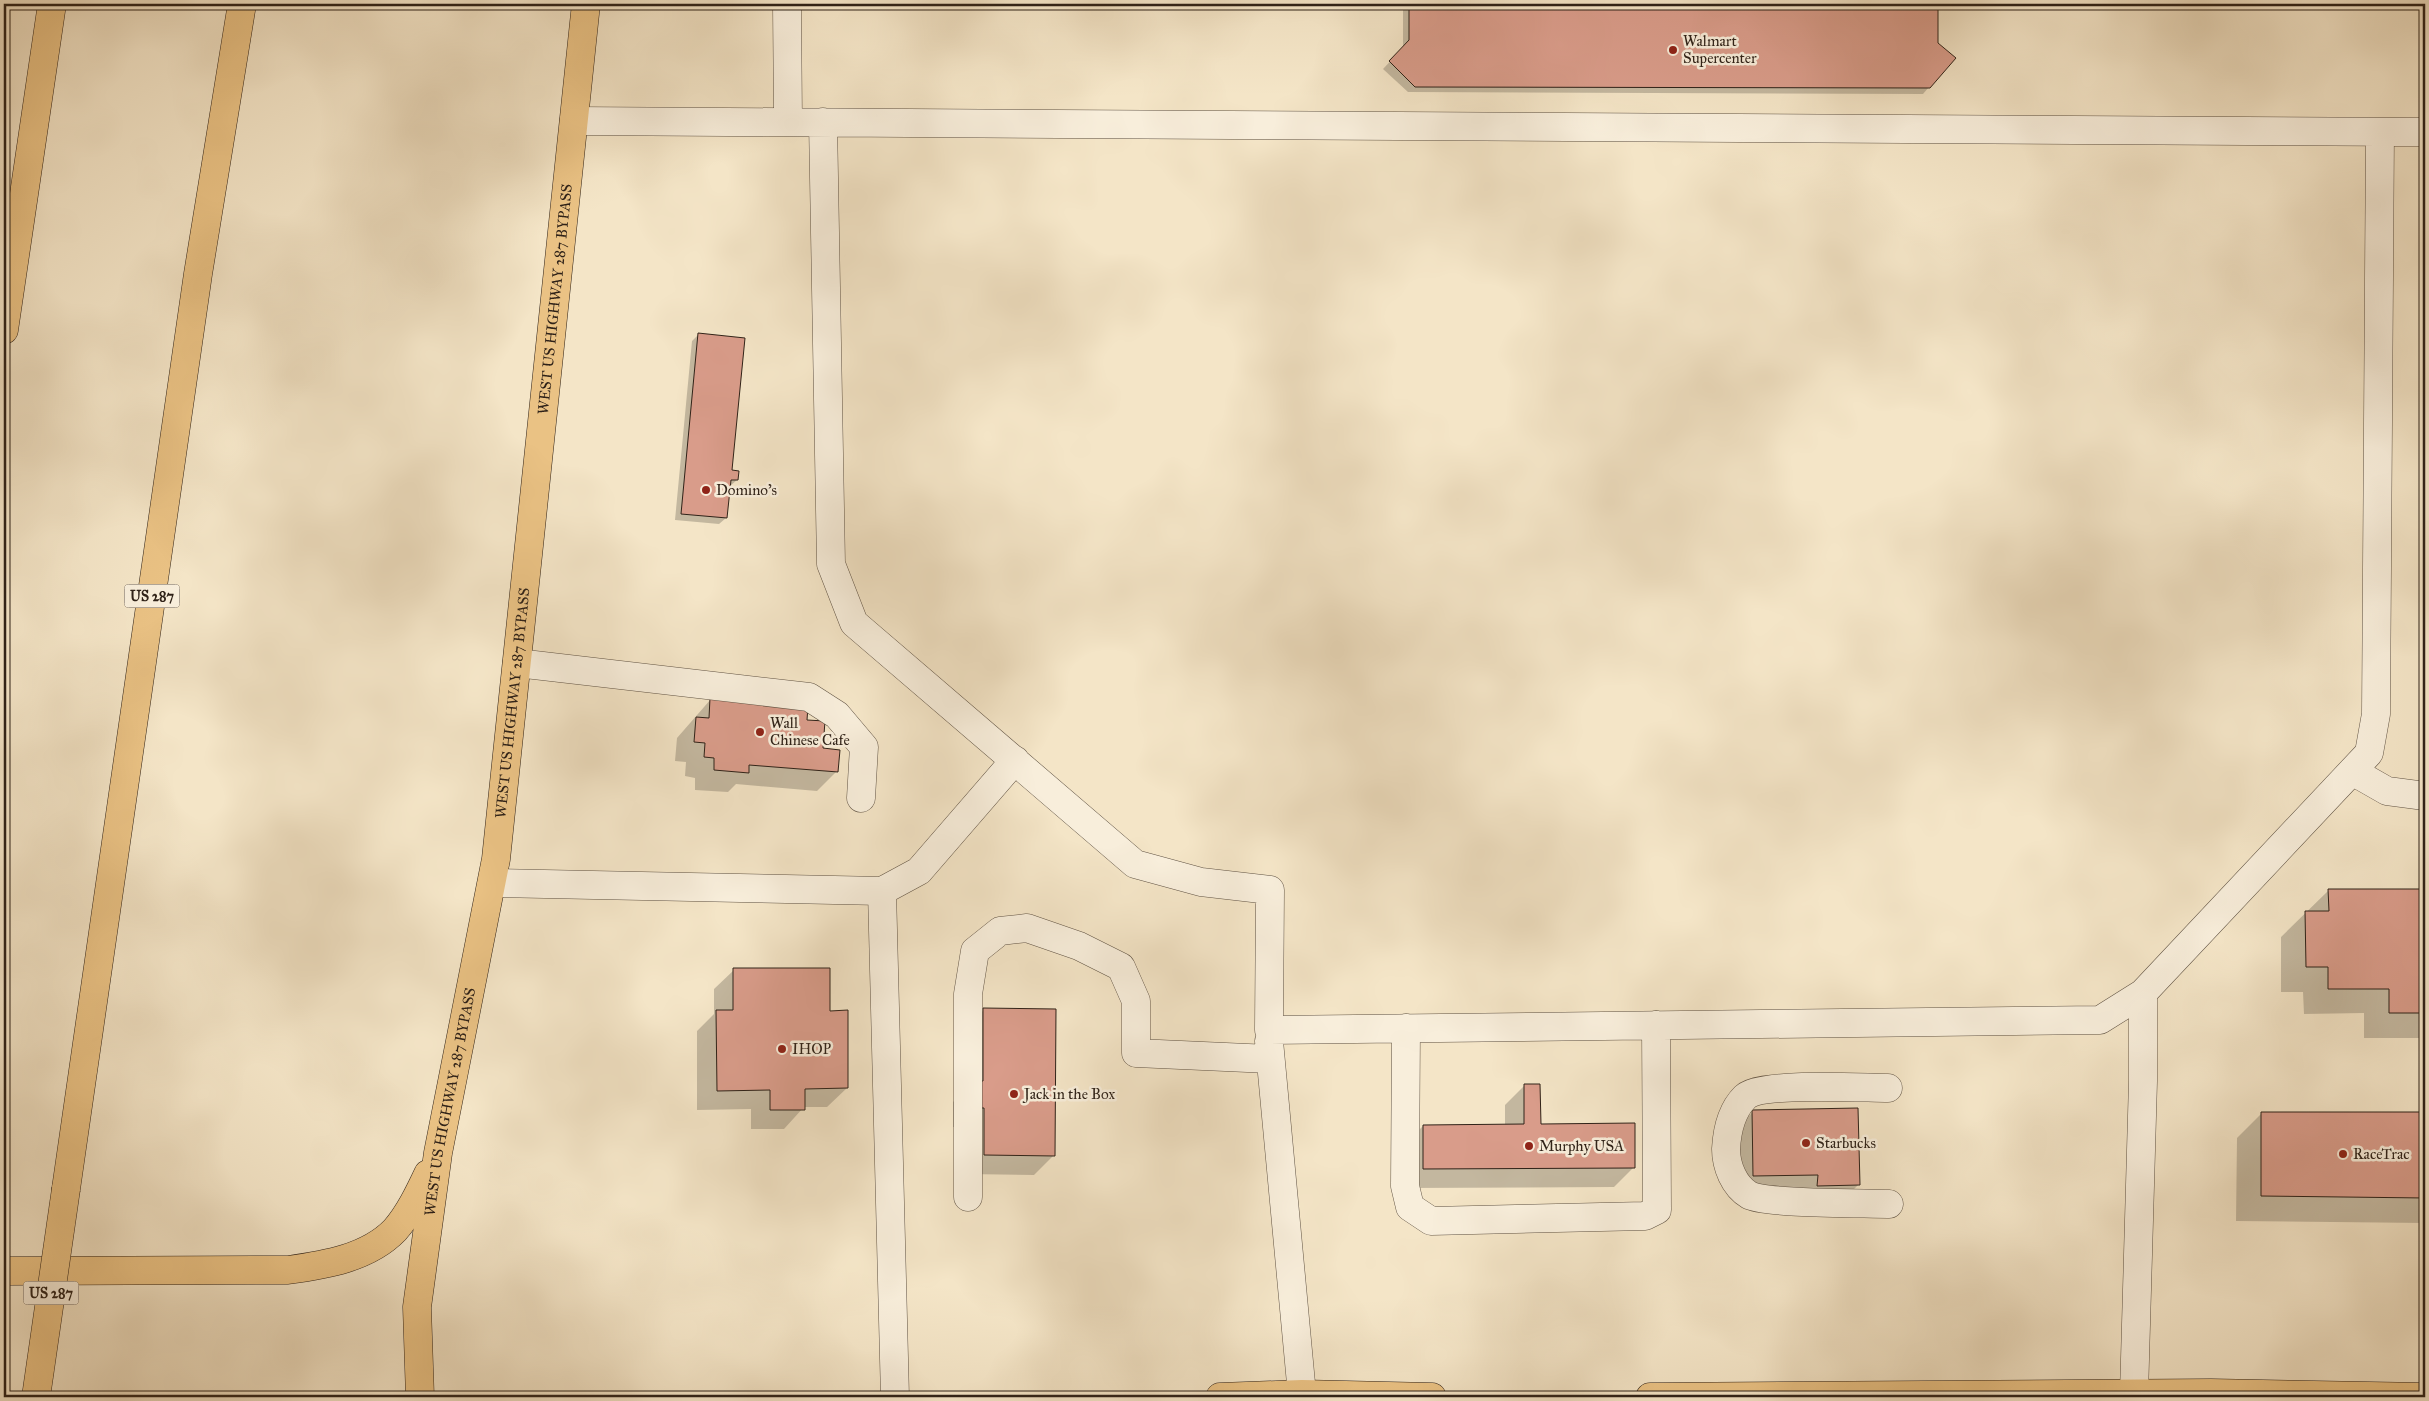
<svg xmlns="http://www.w3.org/2000/svg" width="2429" height="1401" font-family="'IM FELL Great Primer',serif">
	<style>
		.shadow { fill: #0003 }
		.building { fill: #d99c8a; stroke: #2f2218 }
		.lines { fill: none; stroke-linecap: round; stroke-linejoin: round }
		.minor-casing { stroke: #605344; stroke-width: 29 }
		.major-casing { stroke: #2f2218; stroke-width: 29 }
		.highway-casing { stroke: #2f2218; stroke-width: 29 }
		.minor { stroke: #f8eedb; stroke-width: 28 }
		.major { stroke: #eac284; stroke-width: 28 }
		.highway { stroke: #eac284; stroke-width: 28 }
		.highway-bridge-casing { stroke: #2f2218; stroke-width: 29; stroke-linecap: butt }
		.highway-bridge { stroke: #eac284; stroke-width: 28 }
		.poi-dot { fill: #8f2418; stroke: #f8eedb; stroke-width: 2 }
		.labels { text-anchor: middle; stroke-width: 5; stroke-linejoin: round; paint-order: stroke }
		.shield { fill: #f8eedb; stroke: #6b5f52; stroke-width: 1 }
		.shield-label { font-size: 14px; font-weight: bold; fill: #2f2218 }
		.poi-label { font-size: 15px; fill: #2f2218; stroke: #f8eedb; text-anchor: start }
		.street-label { font-size: 15px; fill: #2f2218; stroke: #f8eedb }
	</style>
	<rect width="100%" height="100%" fill="#f4e5c7"/>
	<filter id="stains"><feTurbulence type="fractalNoise" baseFrequency=".004" numOctaves="4"/><feColorMatrix values="0 0 0 0 .2 0 0 0 0 .09 0 0 0 0 .02 0 0 0 .5 -.17"/></filter>
	<radialGradient id="worn" r=".72"><stop offset=".6" stop-color="#630" stop-opacity="0"/><stop offset="1" stop-color="#630" stop-opacity=".3"/></radialGradient>
	<!-- shadow -->
	<path class="shadow" d="M 1403,4 L 1937,4 L 1937,43 L 1929,87 L 1923,94 L 1408,92 L 1383,69 L 1403,48 Z
		M 698,335 L 731,471 L 737,480 L 730,486 L 726,518 L 719,524 L 675,520 L 692,341 Z
		M 711,699 L 806,721 L 837,771 L 817,791 L 736,784 L 728,792 L 695,790 L 695,778 L 685,776 L 686,762 L 675,761 L 677,738 Z
		M 2425,890 L 2425,1038 L 2364,1038 L 2364,1013 L 2304,1014 L 2303,992 L 2281,992 L 2281,937 L 2328,891 Z
		M 734,970 L 829,1012 L 847,1088 L 827,1107 L 804,1107 L 784,1129 L 751,1129 L 751,1109 L 697,1110 L 697,1031 L 714,1014 L 714,989 Z
		M 984,1010 L 1054,1155 L 1034,1175 L 965,1174 L 965,1127 L 953,1127 L 953,1102 L 964,1091 L 964,1029 Z
		M 1525,1085 L 1540,1125 L 1634,1167 L 1614,1187 L 1404,1188 L 1404,1145 L 1423,1126 L 1505,1125 L 1505,1105 Z
		M 1753,1112 L 1859,1184 L 1845,1198 L 1805,1198 L 1805,1188 L 1741,1189 L 1739,1125 Z
		M 2262,1113 L 2425,1114 L 2425,1223 L 2236,1221 L 2237,1138 Z"/>
	<!-- building -->
	<path class="building" d="M 1409,4 L 1938,4 L 1938,43 L 1956,58 L 1930,88 L 1415,87 L 1389,61 L 1409,40 Z
		M 698,333 L 745,338 L 732,470 L 739,471 L 738,480 L 731,480 L 727,518 L 681,514 Z
		M 710,698 L 808,706 L 807,720 L 825,721 L 823,748 L 840,750 L 838,772 L 749,765 L 749,773 L 714,770 L 714,758 L 704,757 L 705,743 L 694,742 L 696,717 L 709,718 Z
		M 2328,889 L 2425,889 L 2425,1013 L 2389,1013 L 2389,989 L 2328,989 L 2328,967 L 2306,967 L 2305,911 L 2329,911 Z
		M 733,968 L 830,968 L 830,1011 L 848,1010 L 848,1088 L 805,1089 L 805,1110 L 770,1110 L 770,1090 L 717,1091 L 716,1010 L 733,1010 Z
		M 983,1008 L 1056,1009 L 1055,1156 L 984,1155 L 984,1108 L 972,1108 L 972,1081 L 983,1081 Z
		M 1524,1084 L 1540,1084 L 1541,1124 L 1635,1123 L 1635,1168 L 1423,1169 L 1423,1125 L 1524,1124 Z
		M 1858,1108 L 1860,1185 L 1817,1186 L 1818,1175 L 1753,1176 L 1752,1110 Z
		M 2261,1112 L 2425,1112 L 2425,1198 L 2261,1196 Z"/>
	<g class="lines">
		<defs>
			<path id="minor" d="M 787,4 L 788,122
				M 574,121 L 2425,132
				M 823,122 L 831,564 L 854,623 L 1135,864 L 1201,882 L 1270,890 L 1269,1030 L 2100,1020 L 2143,993 L 2369,753 L 2376,714 L 2380,132
				M 517,663 L 809,697 L 837,715 L 864,747 L 861,798
				M 2352,771 L 2387,791 L 2425,796
				M 492,883 L 882,891 L 919,871 L 1015,760
				M 882,891 L 895,1397
				M 1406,1028 L 1405,1186 L 1410,1207 L 1431,1221 L 1645,1216 L 1657,1210 L 1656,1025
				M 1269,1041 L 1302,1394
				M 1888,1088 C 1862,1088 1761,1082 1745,1097 C 1731,1111 1727,1130 1726,1149 C 1726,1166 1734,1186 1749,1195 C 1765,1204 1864,1203 1889,1204
				M 968,1197 L 968,994 L 975,951 L 1000,931 L 1027,928 L 1079,946 L 1121,967 L 1136,1001 L 1136,1053 L 1270,1059
				M 2134,1394 L 2143,1081 L 2143,993"/>
			<g id="major">
				<path d="M 4,1271 L 288,1270 C 325,1265 368,1258 395,1230 C 409,1214 419,1193 428,1174"/>
				<path id="s1" d="M 420,1397 L 417,1307 L 438,1153 L 496,859 L 586,4"/>
				<path d="M 1220,1397 L 1302,1394 L 1432,1397"/>
				<path d="M 1650,1397 L 2211,1393 L 2425,1397"/>
			</g>
			<path id="highway" d="M 4,330 L 52,4
				M 66,1189 L 198,274 L 242,4"/>
		</defs>
		<!-- minor casing -->
		<use href="#minor" class="minor-casing"/>
		<!-- major casing -->
		<use href="#major" class="major-casing"/>
		<!-- highway casing -->
		<use href="#highway" class="highway-casing"/>
		<!-- minor -->
		<use href="#minor" class="minor"/>
		<!-- major -->
		<use href="#major" class="major"/>
		<!-- highway -->
		<use href="#highway" class="highway"/>
		<defs>
			<path id="highway-bridge" d="M 36,1397 L 66,1189"/>
		</defs>
		<!-- highway-bridge casing -->
		<use href="#highway-bridge" class="highway-bridge-casing"/>
		<!-- highway-bridge -->
		<use href="#highway-bridge" class="highway-bridge"/>
	</g>
	<!-- markers -->
	<g class="poi-dot">
		<circle cx="1673" cy="50" r="5"/>
		<circle cx="706" cy="490" r="5"/>
		<circle cx="760" cy="732" r="5"/>
		<circle cx="782" cy="1049" r="5"/>
		<circle cx="1014" cy="1094" r="5"/>
		<circle cx="1806" cy="1143" r="5"/>
		<circle cx="1529" cy="1146" r="5"/>
		<circle cx="2343" cy="1154" r="5"/>
	</g>
	<g class="labels">
		<!-- shield labels -->
		<g class="shield">
			<rect x="124.5" y="584.5" width="55" height="23" rx="4"/>
			<rect x="23.5" y="1281.5" width="55" height="23" rx="4"/>
		</g>
		<g class="shield-label">
			<text x="152" y="601">US 287</text>
			<text x="51" y="1298">US 287</text>
		</g>
		<!-- poi labels -->
		<g class="poi-label">
			<text x="1683" y="46">Walmart<tspan x="1683" dy="17">Supercenter</tspan></text>
			<text x="716" y="495">Domino's</text>
			<text x="770" y="728">Wall<tspan x="770" dy="17">Chinese Cafe</tspan></text>
			<text x="792" y="1054">IHOP</text>
			<text x="1024" y="1099">Jack in the Box</text>
			<text x="1816" y="1148">Starbucks</text>
			<text x="1539" y="1151">Murphy USA</text>
			<text x="2353" y="1159">RaceTrac</text>
		</g>
		<!-- street labels -->
		<g class="street-label">
			<text dy="5" stroke="none"><textPath href="#s1" startOffset="1108">WEST US HIGHWAY 287 BYPASS</textPath></text>
			<text dy="5" stroke="none"><textPath href="#s1" startOffset="702">WEST US HIGHWAY 287 BYPASS</textPath></text>
			<text dy="5" stroke="none"><textPath href="#s1" startOffset="298">WEST US HIGHWAY 287 BYPASS</textPath></text>
		</g>
	</g>
	<!-- margin -->
	<rect width="2429" height="1401" fill="none" stroke="#f4e5c7" stroke-width="20"/>
	<rect x="5" y="5" width="2419" height="1391" fill="none" stroke="#2f2218" stroke-width="2.5"/>
	<rect x="10" y="10" width="2409" height="1381" fill="none" stroke="#2f2218"/>
	<rect width="100%" height="100%" filter="url(#stains)"/>
	<rect width="100%" height="100%" fill="url(#worn)"/>
</svg>
